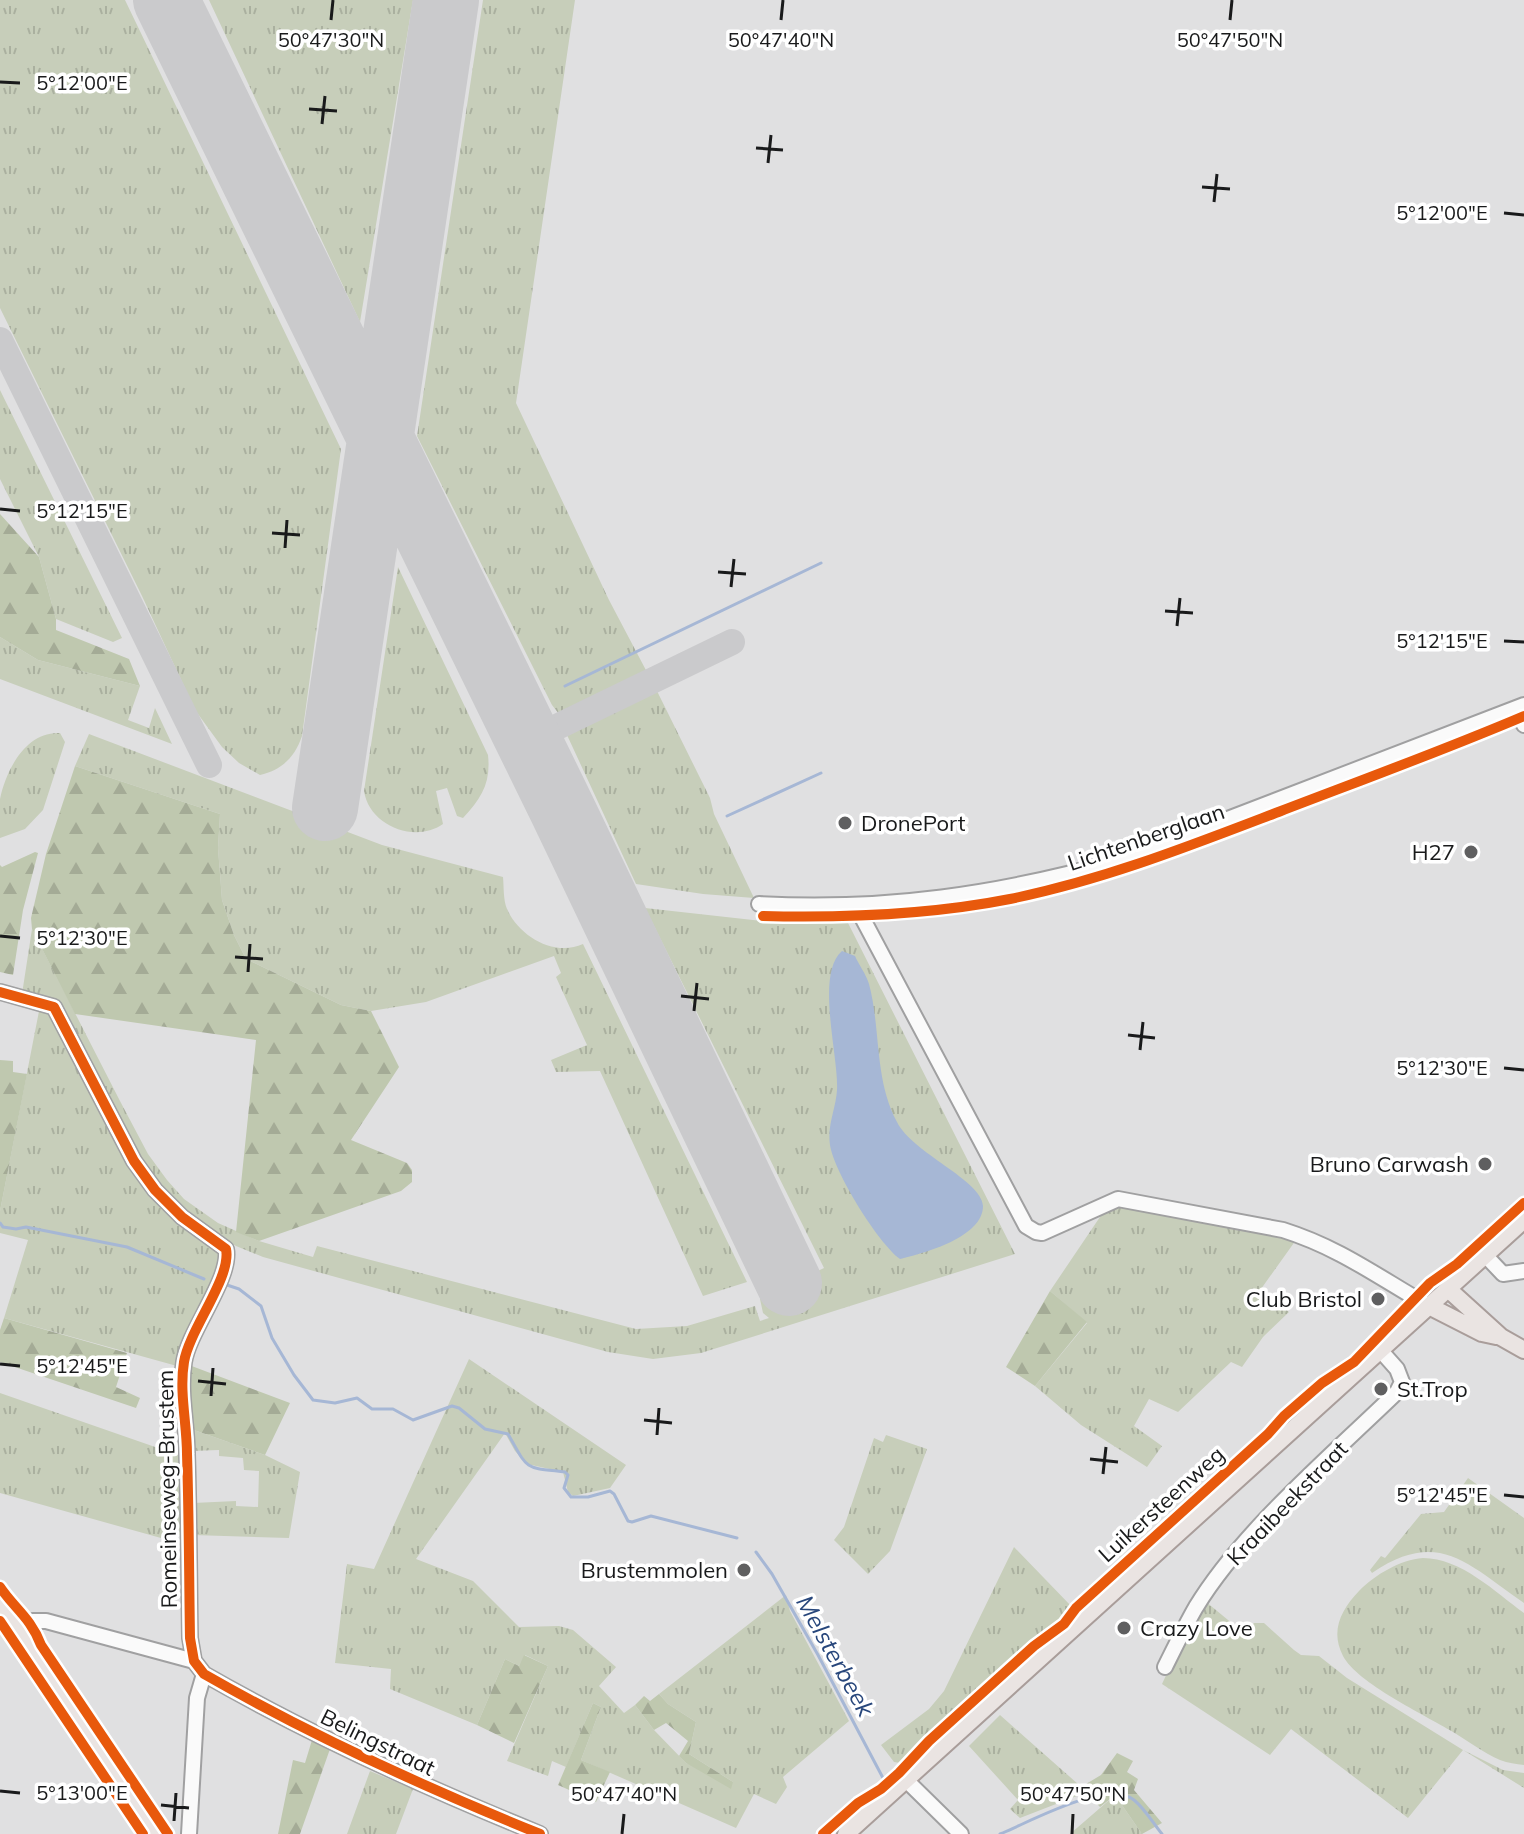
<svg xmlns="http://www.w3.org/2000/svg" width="1524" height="1834" font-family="Mulish,sans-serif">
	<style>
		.grass { fill: url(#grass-tufts) }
		.forest { fill: url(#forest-firs) }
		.water { fill: #a6b7d5 }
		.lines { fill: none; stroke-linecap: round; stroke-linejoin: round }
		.stream { stroke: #a6b7d5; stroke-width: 3 }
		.taxiway { stroke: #cacacc; stroke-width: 26 }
		.runway { stroke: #cacacc; stroke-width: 66 }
		.minor-casing { stroke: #a0a0a1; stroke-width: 18 }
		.major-casing { stroke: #a99d9a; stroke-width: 20 }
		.minor { stroke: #fafafa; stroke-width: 14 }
		.major { stroke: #eae4e2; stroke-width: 16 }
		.cycleway-casing { stroke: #fff; stroke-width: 15 }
		.cycleway { stroke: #e8590c; stroke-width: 10 }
		.ticks { fill: none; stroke: #191a1b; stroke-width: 3 }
		.poi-dot { fill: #5f5f60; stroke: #fff; stroke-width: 3 }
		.labels { text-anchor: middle; stroke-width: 7; stroke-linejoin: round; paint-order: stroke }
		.poi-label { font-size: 22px; fill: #191a1b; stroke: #fff; text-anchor: end }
		.street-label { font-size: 22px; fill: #191a1b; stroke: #fff }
		.water-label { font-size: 24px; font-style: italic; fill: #27467b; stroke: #fff }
		.ticks-label { font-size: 20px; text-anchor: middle; fill: #191a1b; stroke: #fff; stroke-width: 7; stroke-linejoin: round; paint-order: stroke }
	</style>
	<defs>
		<pattern id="grass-tufts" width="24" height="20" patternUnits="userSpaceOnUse" patternTransform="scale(2)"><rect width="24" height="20" fill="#c7ceba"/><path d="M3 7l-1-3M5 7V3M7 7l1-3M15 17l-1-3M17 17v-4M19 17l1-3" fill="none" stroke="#aab09f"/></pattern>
		<pattern id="forest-firs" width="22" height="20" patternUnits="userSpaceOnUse" patternTransform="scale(2)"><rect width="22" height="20" fill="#bfc8af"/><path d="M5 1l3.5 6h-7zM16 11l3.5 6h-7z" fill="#a4ab96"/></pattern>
	</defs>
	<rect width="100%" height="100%" fill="#e0e0e1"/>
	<!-- grass -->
	<path class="grass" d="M 0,0 L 125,0 L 341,449 L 302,736 C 295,757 282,770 260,775 L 239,763 L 222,747 L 195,710 L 142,596 L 0,308 Z
		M 209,0 L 413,0 L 360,322 Z
		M 483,0 L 575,0 L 516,403 L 609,600 L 648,674 L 566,714 L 559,714 L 552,705 L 417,436 Z
		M 0,390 L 122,638 L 113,642 L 56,619 L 39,557 L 0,479 Z
		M 398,567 L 488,755 C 491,782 482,798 463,818 L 457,816 L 447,788 L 436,791 L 443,824 C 414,844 369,825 364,791 Z
		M 0,637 L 38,660 L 140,686 L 128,720 L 149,728 L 155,708 L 172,744 L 0,679 Z
		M 656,689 L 710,798 L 714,814 L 754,898 L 703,894 L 636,884 L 567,735 L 570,730 Z
		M 60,733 L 65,742 L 43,810 L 25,829 L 0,838 C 0,826 0,811 0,799 C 6,770 26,731 60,733 Z
		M 89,734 L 382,845 L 503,877 C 504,887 503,899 507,909 C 519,936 554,957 583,944 L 747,1282 L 703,1296 L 600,1071 L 556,1072 L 551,1060 L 587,1045 L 556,977 L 561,973 L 554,956 L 426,1002 L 371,1011 L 341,1005 L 246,959 L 234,935 L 222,900 L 218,848 L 220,814 L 75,766 Z
		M 645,908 L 762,921 L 846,919 L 1015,1254 L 701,1353 L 653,1359 L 608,1352 L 263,1257 L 236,1246 L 196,1223 L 160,1186 L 139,1158 L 55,999 L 22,994 L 32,929 L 120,1101 L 148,1154 L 167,1180 L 184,1199 L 218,1223 L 259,1241 L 313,1257 L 317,1246 L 636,1329 L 687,1326 L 755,1306 L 760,1321 L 769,1318 L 763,1313 L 760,1299 L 824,1268 Z
		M 40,1006 L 48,1008 L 138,1172 L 221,1246 L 218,1272 L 193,1316 L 180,1347 L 177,1366 L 4,1318 L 28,1240 L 0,1233 L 0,1211 Z
		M 1121,1207 L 1296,1240 L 1261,1289 L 1289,1312 L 1263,1337 L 1242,1367 L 1231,1362 L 1178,1412 L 1149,1399 L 1134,1426 L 1162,1446 L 1147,1467 L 1081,1425 L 1035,1386 L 1087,1323 L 1050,1291 L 1104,1211 Z
		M 469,1359 L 626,1465 L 610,1488 L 573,1496 L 568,1492 L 563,1472 L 527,1464 L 515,1451 L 505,1433 L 416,1559 L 473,1581 L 519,1627 L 559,1626 L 573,1630 L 616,1667 L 599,1686 L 624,1713 L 635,1705 L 654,1730 L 686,1763 L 733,1782 L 689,1754 L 696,1722 L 668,1704 L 659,1694 L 786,1595 L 790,1611 L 849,1721 L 783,1777 L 787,1787 L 776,1804 L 754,1794 L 736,1828 L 581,1760 L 601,1707 L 593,1703 L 566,1767 L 552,1761 L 548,1776 L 507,1761 L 548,1666 L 525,1655 L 519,1666 L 505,1659 L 477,1725 L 390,1689 L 391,1669 L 335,1663 L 347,1564 L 374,1569 Z
		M 0,1393 L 181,1456 L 184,1536 L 163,1532 L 161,1538 L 0,1493 Z
		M 191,1429 L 265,1455 L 300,1472 L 289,1538 L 193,1535 L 193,1503 L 236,1501 L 236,1506 L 258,1507 L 259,1471 L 244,1470 L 243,1458 L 219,1456 L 219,1450 L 192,1451 Z
		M 886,1435 L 927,1449 L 890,1551 L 868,1574 L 834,1540 L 844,1527 L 874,1438 L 883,1442 Z
		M 1468,1478 L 1524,1518 L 1524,1603 C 1467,1564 1439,1528 1372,1573 L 1370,1570 L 1381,1556 L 1385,1558 L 1421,1514 L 1444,1512 Z
		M 1014,1547 L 1073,1608 L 932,1736 L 907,1764 L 894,1762 L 881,1745 L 929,1709 L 944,1691 Z
		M 1423,1558 C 1461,1558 1495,1592 1524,1613 L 1524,1765 C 1516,1764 1508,1763 1500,1760 C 1484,1753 1468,1741 1453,1732 C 1425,1715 1357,1683 1343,1656 C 1330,1631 1341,1610 1359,1591 C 1376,1574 1400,1560 1423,1558 Z
		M 1205,1601 L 1245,1634 L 1254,1623 L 1264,1623 L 1294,1650 L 1301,1655 L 1319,1656 L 1347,1678 L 1463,1750 L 1503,1770 L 1524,1773 L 1524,1788 L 1463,1750 L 1408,1818 L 1291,1729 L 1270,1755 L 1162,1684 L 1188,1628 Z
		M 1000,1715 L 1087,1792 L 1020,1818 L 1010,1809 L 1018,1800 L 969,1746 Z
		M 370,1771 L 413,1789 L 396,1834 L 347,1834 Z
		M 1115,1795 L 1142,1834 L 1070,1834 Z"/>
	<!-- forest -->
	<path class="forest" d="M 0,514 L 39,557 L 56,619 L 56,630 L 129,659 L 140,686 L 38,660 L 0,637 Z
		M 75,766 L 220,814 L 218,848 L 222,900 L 234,935 L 246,959 L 341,1005 L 371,1011 L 399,1067 L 351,1140 L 407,1163 L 412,1170 L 412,1182 L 401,1191 L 259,1241 L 236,1232 L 256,1040 L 75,1014 L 32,929 L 31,918 L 46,854 Z
		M 35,852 L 38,853 L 23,910 L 13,975 L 0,972 L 0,865 L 2,867 Z
		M 0,1060 L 13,1061 L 13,1072 L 27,1074 L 0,1211 Z
		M 1050,1291 L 1087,1322 L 1035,1386 L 1006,1367 Z
		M 4,1318 L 127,1353 L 116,1387 L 140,1398 L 136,1408 L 0,1362 L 0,1330 Z
		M 189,1365 L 290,1403 L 265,1455 L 191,1429 Z
		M 524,1655 L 548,1666 L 514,1743 L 477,1725 L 505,1659 L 519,1666 Z
		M 659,1694 L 668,1704 L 696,1722 L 689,1754 L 733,1782 L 731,1789 L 686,1763 L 679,1756 L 688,1741 L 666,1723 L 654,1730 L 635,1705 L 644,1696 L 650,1701 Z
		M 593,1703 L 601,1707 L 581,1760 L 610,1772 L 596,1802 L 558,1785 Z
		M 312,1740 L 330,1749 L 300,1834 L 278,1834 L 293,1760 L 305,1763 Z
		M 1117,1753 L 1133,1761 L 1127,1772 L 1138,1779 L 1134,1790 L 1162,1823 L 1142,1834 L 1115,1795 L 1100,1807 L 1081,1787 L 1101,1775 Z"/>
	<!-- water -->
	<path class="water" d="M 842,951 L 855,956 C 859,965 866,974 869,984 C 881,1029 874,1079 897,1122 C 912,1153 982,1180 983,1206 C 983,1237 925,1253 900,1259 C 878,1243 834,1172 830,1145 C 827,1125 836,1108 837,1090 C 839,1057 815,974 842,951 Z"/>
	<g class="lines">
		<!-- stream -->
		<path class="stream" d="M 565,686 L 821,563
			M 727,816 L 821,773
			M 0,1223 L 3,1227 L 16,1229 L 26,1227 L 127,1247 L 204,1279
			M 227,1285 L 239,1289 L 261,1306 L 272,1338 L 294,1375 L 313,1400 L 335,1403 L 357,1398 L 372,1409 L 393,1409 L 413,1420 L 452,1406 L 459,1408 L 485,1429 L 508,1434 C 529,1471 523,1467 565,1472 L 568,1475 L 564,1488 L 571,1497 L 588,1497 L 610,1491 L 614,1494 L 628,1521 L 632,1522 L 651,1516 L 737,1538
			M 756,1552 L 772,1574 L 818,1655 L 883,1778
			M 1000,1834 C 1030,1822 1106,1779 1134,1800 C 1145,1809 1153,1823 1162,1834"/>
		<!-- taxiway -->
		<path class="taxiway" d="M 0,340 L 209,765
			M 528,741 L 732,642"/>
		<!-- runway -->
		<path class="runway" d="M 166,0 L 562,809 L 789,1283
			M 325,808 L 446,0"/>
		<defs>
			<path id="minor" d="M 1517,708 L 1524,725
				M 759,904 C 885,911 1000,894 1121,860 L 1524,705
				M 856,906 L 1026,1226 L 1036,1232 L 1042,1233 L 1118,1199 L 1283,1230 C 1340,1248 1378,1277 1429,1306
				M 0,992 L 54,1007 L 134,1161 L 155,1190 L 182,1217 L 226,1249 C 232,1277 189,1330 184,1362 C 179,1392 187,1424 187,1454 C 189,1515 189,1576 190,1638 L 194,1661 L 204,1674 C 312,1736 424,1787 540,1834
				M 1485,1255 L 1503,1274 L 1524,1271
				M 16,1626 L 33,1621 L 46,1621 L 194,1661
				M 1165,1667 C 1175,1647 1185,1626 1196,1607 C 1243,1530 1331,1456 1397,1392 L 1402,1382 L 1397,1369 L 1381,1351
				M 906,1780 L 961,1834
				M 189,1834 L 197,1698 L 204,1674"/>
			<path id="major" d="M 1448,1289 L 1501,1337 L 1524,1350
				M 1429,1306 L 1482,1333 L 1496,1336
				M 0,1602 L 154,1834
				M 846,1834 L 1524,1220"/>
		</defs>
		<!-- minor casing -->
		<use href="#minor" class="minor-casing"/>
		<!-- major casing -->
		<use href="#major" class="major-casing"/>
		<!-- minor -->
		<use href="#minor" class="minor"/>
		<!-- major -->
		<use href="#major" class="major"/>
		<defs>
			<path id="cycleway" d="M 763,916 C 845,918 929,915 1010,899 C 1104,880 1192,845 1281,811 C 1362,780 1444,750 1524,716
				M 0,992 L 54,1007 L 134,1161 L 155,1190 L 182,1217 L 226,1249 C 232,1277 189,1330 184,1362 C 179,1392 187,1424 187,1454 C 189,1515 189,1576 190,1638 L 194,1661 L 204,1674 C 312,1736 424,1787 540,1834
				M 0,1587 C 14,1608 31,1618 41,1645 L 168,1834
				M 0,1621 L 143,1834
				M 823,1834 L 858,1803 L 881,1789 L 899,1773 L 929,1741 L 1034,1646 L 1064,1624 L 1076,1608 L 1268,1434 L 1284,1416 L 1322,1383 L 1354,1362 L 1430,1283 L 1457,1264 L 1524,1203"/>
		</defs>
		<!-- cycleway casing -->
		<use href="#cycleway" class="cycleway-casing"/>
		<!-- cycleway -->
		<use href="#cycleway" class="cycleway"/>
	</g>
	<!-- ticks -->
	<path class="ticks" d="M 331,20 L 333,0M 781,20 L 783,0M 1230,20 L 1232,0M 0,82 L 20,83M 309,109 L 337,111M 322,124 L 325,96M 756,148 L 783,150M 768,163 L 771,135M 1202,187 L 1230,189M 1214,202 L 1217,174M 1504,213 L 1524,215M 0,509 L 20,511M 272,533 L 300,535M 285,548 L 287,520M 718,572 L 746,574M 731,587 L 734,559M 1165,611 L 1193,613M 1177,626 L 1180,598M 1504,641 L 1524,642M 0,936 L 20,938M 235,957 L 263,959M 248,972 L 250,944M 681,996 L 709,999M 694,1011 L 697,983M 1128,1035 L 1155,1038M 1140,1050 L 1143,1022M 1504,1068 L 1524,1070M 0,1364 L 20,1366M 198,1381 L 226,1384M 211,1396 L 213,1368M 644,1420 L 672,1423M 657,1435 L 659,1408M 1090,1459 L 1118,1462M 1103,1474 L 1106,1447M 1504,1495 L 1524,1497M 0,1791 L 20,1793M 161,1805 L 189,1808M 174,1821 L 176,1793M 622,1834 L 624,1814M 1072,1834 L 1073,1814"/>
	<!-- markers -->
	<g class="poi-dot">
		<circle cx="845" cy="823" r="8"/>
		<circle cx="1471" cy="852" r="8"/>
		<circle cx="1485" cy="1164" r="8"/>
		<circle cx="1378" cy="1299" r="8"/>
		<circle cx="1381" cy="1389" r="8"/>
		<circle cx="744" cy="1570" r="8"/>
		<circle cx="1124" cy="1628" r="8"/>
	</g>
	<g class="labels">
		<!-- poi labels -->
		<g class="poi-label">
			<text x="861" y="831" text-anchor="start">DronePort</text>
			<text x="1455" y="860">H27</text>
			<text x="1469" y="1172">Bruno Carwash</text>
			<text x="1362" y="1307">Club Bristol</text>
			<text x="1397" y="1397" text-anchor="start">St.Trop</text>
			<text x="728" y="1578">Brustemmolen</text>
			<text x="1140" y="1636" text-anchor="start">Crazy Love</text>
		</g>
		<!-- street labels -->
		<g class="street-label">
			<text transform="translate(1146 837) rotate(-19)" y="8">Lichtenberglaan</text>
			<text transform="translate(167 1489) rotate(-91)" y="8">Romeinseweg-Brustem</text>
			<text transform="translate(1287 1503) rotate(-46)" y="8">Kraaibeekstraat</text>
			<text transform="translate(1161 1504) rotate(-42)" y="8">Luikersteenweg</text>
			<text transform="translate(378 1742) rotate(26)" y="8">Belingstraat</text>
		</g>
		<!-- water labels -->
		<g class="water-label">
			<text transform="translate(835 1656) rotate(61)" y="8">Melsterbeek</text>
		</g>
	</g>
	<g class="ticks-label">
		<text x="331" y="47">50°47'30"N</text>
		<text x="781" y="47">50°47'40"N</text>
		<text x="1230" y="47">50°47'50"N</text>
		<text x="82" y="90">5°12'00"E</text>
		<text x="1442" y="220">5°12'00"E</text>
		<text x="82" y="518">5°12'15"E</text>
		<text x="1442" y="648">5°12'15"E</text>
		<text x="82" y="945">5°12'30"E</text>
		<text x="1442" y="1075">5°12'30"E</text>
		<text x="82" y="1373">5°12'45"E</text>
		<text x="1442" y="1502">5°12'45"E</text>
		<text x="82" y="1800">5°13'00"E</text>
		<text x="624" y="1801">50°47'40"N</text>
		<text x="1073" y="1801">50°47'50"N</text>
	</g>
</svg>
